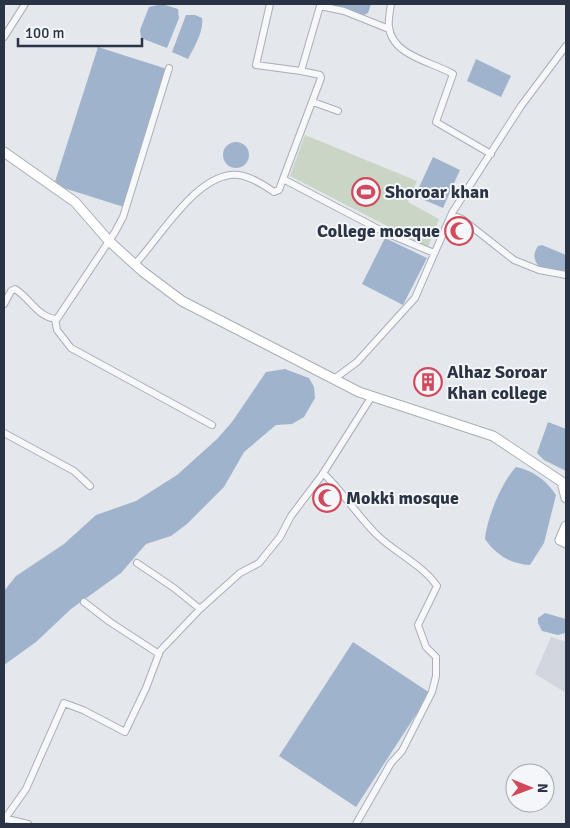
<svg xmlns="http://www.w3.org/2000/svg" width="570" height="828" font-family="Signika,sans-serif">
	<style>
		.built { fill: #d2d6de }
		.green { fill: #c9d6c5 }
		.water { fill: #9fb4cc }
		.lines { fill: none; stroke-linecap: round; stroke-linejoin: round }
		.street-casing { stroke: #a9aeb7; stroke-width: 8 }
		.secondary-casing { stroke: #a9aeb7; stroke-width: 11 }
		.street { stroke: #f7f8fa; stroke-width: 6 }
		.secondary { stroke: #fff; stroke-width: 9 }
		.labels { text-anchor: middle; stroke-width: 4; stroke-linejoin: round; paint-order: stroke }
		.poi-label { font-size: 18px; font-weight: bold; fill: #2b3445; stroke: #f4f6f9; text-anchor: start }
	</style>
	<rect width="100%" height="100%" fill="#e4e7ec"/>
	<!-- built -->
	<path class="built" d="M 551,637 L 566,642 L 566,693 L 535,674 Z"/>
	<!-- green -->
	<path class="green" d="M 305,135 L 417,181 L 408,202 L 439,219 L 428,247 L 290,176 Z"/>
	<!-- water -->
	<path class="water" d="M 162,4 L 178,9 L 179,18 L 167,48 L 141,38 L 140,30 L 149,7 Z
		M 371,4 L 368,13 L 364,15 L 326,5 Z
		M 186,15 L 195,15 L 202,18 C 204,32 194,47 188,59 L 172,52 Z
		M 98,47 L 167,69 L 124,207 L 54,185 Z
		M 476,59 L 511,76 L 501,97 L 467,81 Z
		M223 155a13 13 0 1 1 26 0a13 13 0 1 1-26 0Z
		M 433,157 L 460,170 L 443,208 L 415,196 Z
		M 385,238 L 427,258 L 403,305 L 362,284 Z
		M 542,245 L 566,255 L 566,269 L 563,272 L 540,268 C 534,260 532,255 538,246 Z
		M 285,369 L 309,378 L 314,387 L 315,398 L 304,417 L 292,424 L 276,425 L 244,452 L 224,487 L 187,524 L 171,536 L 146,544 L 121,573 L 71,609 L 36,642 L 4,665 L 4,591 L 16,576 L 64,544 L 96,515 L 136,501 L 177,475 L 217,439 L 232,422 L 266,372 Z
		M 548,422 L 566,429 L 566,471 L 544,460 L 537,453 Z
		M 516,467 C 533,470 547,481 556,495 L 544,543 L 530,565 C 511,564 496,555 485,539 C 487,518 501,483 516,467 Z
		M 545,613 L 566,619 L 565,633 L 558,635 L 542,631 L 538,623 L 538,618 Z
		M 353,642 L 430,693 L 356,807 L 279,756 Z"/>
	<g class="lines">
		<defs>
			<path id="street" d="M 270,4 L 256,65 L 301,71
				M 321,4 L 320,6 L 344,11 L 389,29
				M 391,4 C 390,11 388,20 389,27 C 392,56 433,62 453,74 L 436,122 L 491,154
				M 320,6 L 301,71 L 320,75 L 321,78 L 283,179 L 384,232 L 434,253
				M 4,37 L 25,4
				M 313,102 L 338,111
				M 452,215 L 462,219 L 514,260 L 539,270 L 566,275
				M 135,264 C 160,238 198,170 239,175 C 252,177 264,185 274,192 L 279,190 L 283,179
				M 4,304 L 11,291 L 15,289 C 30,298 38,318 57,319 L 115,232 L 123,217 L 169,68
				M 55,319 L 57,330 L 71,348 L 212,425
				M 334,379 L 357,362 L 415,298 L 452,213 L 521,106 L 566,46
				M 4,433 L 74,471 L 90,486
				M 323,473 C 343,492 357,515 376,534 C 395,553 422,564 437,586 L 418,625 L 426,647 L 436,657 L 436,676 L 432,692 L 402,751 L 391,763 L 356,824
				M 137,563 L 174,588 L 200,609
				M 84,602 L 110,622 L 159,654
				M 7,819 L 28,824
				M 4,820 L 26,789 L 64,703 L 83,710 L 125,732 L 146,688 L 160,651 L 200,609 L 240,573 L 259,563 L 280,537 L 291,516 L 322,475 L 372,396"/>
			<path id="secondary" d="M 4,152 L 75,202 L 109,241 L 142,271 L 182,301 L 359,392 L 493,436 L 562,482 L 566,498
				M 566,526 L 560,540 L 566,543"/>
		</defs>
		<!-- street casing -->
		<use href="#street" class="street-casing"/>
		<!-- secondary casing -->
		<use href="#secondary" class="secondary-casing"/>
		<!-- street -->
		<use href="#street" class="street"/>
		<!-- secondary -->
		<use href="#secondary" class="secondary"/>
	</g>
	<!-- icons -->
	<defs>
		<symbol id="stadium-ring" viewBox="-11 -11 22 22"><circle r="9.5" fill="#f4f6f9" stroke="#d1495b" stroke-width="1.5"/><path d="M0-5a6.5 5 0 1 0 0 10a6.5 5 0 1 0 0-10ZM-3.5-1.8h7v3.6h-7Z" fill="#d1495b"/></symbol>
		<symbol id="mosque-ring" viewBox="-11 -11 22 22"><circle r="9.5" fill="#f4f6f9" stroke="#d1495b" stroke-width="1.5"/><path d="M3.5-4.9A6 6 0 1 0 3.5 4.9A5 5 0 1 1 3.5-4.9Z" fill="#d1495b"/></symbol>
		<symbol id="building-ring" viewBox="-11 -11 22 22"><circle r="9.5" fill="#f4f6f9" stroke="#d1495b" stroke-width="1.5"/><path d="M-4-6H4V6H1V3H-1V6H-4ZM-2.5-4.3h1.7v1.8h-1.7ZM.8-4.3h1.7v1.8H.8ZM-2.5-1h1.7V.8h-1.7ZM.8-1h1.7V.8H.8Z" fill="#d1495b"/></symbol>
	</defs>
	<g fill-rule="evenodd">
		<use href="#stadium-ring" x="350" y="176" width="32" height="32"/>
		<use href="#mosque-ring" x="443" y="215" width="32" height="32"/>
		<use href="#building-ring" x="412" y="366" width="32" height="32"/>
		<use href="#mosque-ring" x="311" y="482" width="32" height="32"/>
	</g>
	<g class="labels">
		<!-- poi labels -->
		<g class="poi-label">
			<text x="385" y="198">Shoroar khan</text>
			<text x="440" y="237" text-anchor="end">College mosque</text>
			<text x="447" y="378">Alhaz Soroar<tspan x="447" dy="21">Khan college</tspan></text>
			<text x="346" y="504">Mokki mosque</text>
		</g>
	</g>
	<!-- border -->
	<rect width="570" height="828" fill="none" stroke="#2b3445" stroke-width="10"/>
	<!-- north arrow -->
	<g transform="translate(530 788) rotate(91)"><circle r="24" fill="#f4f6f9" stroke="#a4a8b1"/>
	<path d="M0-4L9 19L0 12L-9 19Z" fill="#d1495b"/>
	<text y="-8" font-size="14" font-weight="bold" text-anchor="middle" fill="#2b3445">N</text>
	</g>
	<!-- scale -->
	<path d="M18 38v8h124v-8" fill="none" stroke="#2b3445" stroke-width="2.5"/>
	<text x="25" y="38" font-size="15" fill="#2b3445" stroke="#f4f6f9" stroke-width="4" paint-order="stroke">100 m</text>
</svg>
